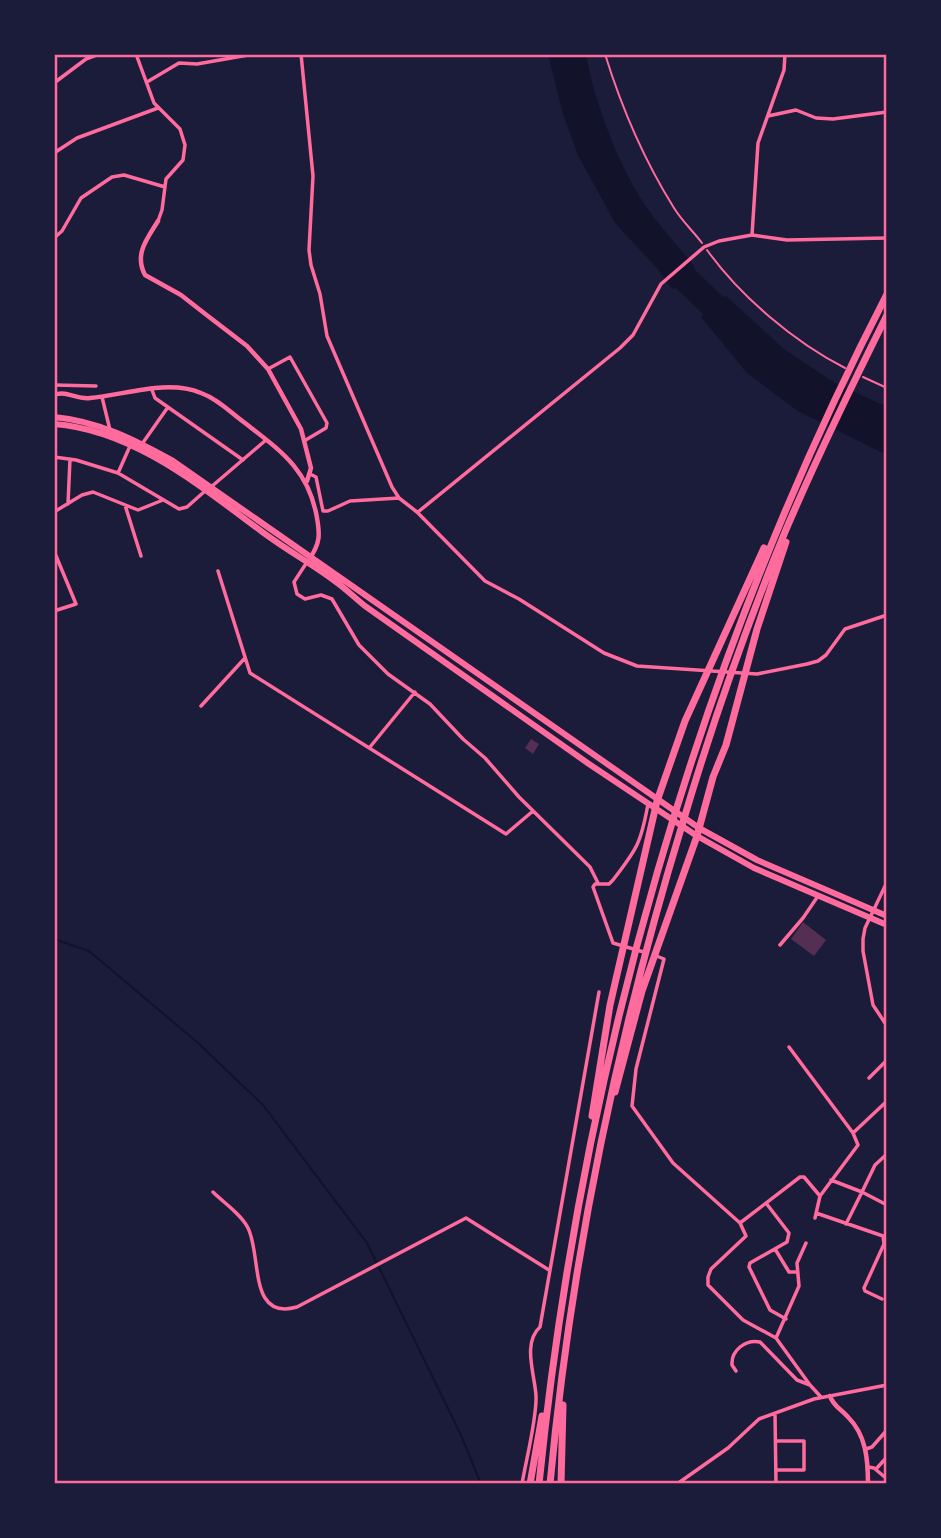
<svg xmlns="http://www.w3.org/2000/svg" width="941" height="1538" font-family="'Fira Sans Condensed',sans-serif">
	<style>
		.water { fill: #12122b }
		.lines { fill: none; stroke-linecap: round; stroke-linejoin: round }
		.stream { stroke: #12122b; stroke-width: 2 }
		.building { fill: #542f53 }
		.path { stroke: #ff6b9d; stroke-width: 2 }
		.minor { stroke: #ff6b9d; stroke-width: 3.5 }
		.tertiary { stroke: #ff6b9d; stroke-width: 4.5 }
		.primary { stroke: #ff6b9d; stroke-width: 6 }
		.motorway { stroke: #ff6b9d; stroke-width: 7 }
		.neatline { fill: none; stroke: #ff6b9d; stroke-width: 2.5 }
	</style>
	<rect width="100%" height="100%" fill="#1b1b3a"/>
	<!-- water -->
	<path class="water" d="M 548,54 L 586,54 C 594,102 621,173 650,212 C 663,231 680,248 694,266 L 695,270 L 723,297 L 726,296 L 784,349 L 835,383 L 887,407 L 887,455 L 798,411 L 747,373 L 701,317 L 703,314 L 676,288 L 672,289 L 657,268 L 615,223 L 578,155 L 563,114 Z"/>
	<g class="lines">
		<!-- stream -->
		<path class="stream" d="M 54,939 L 89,951 L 197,1042 L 263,1105 L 367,1243 L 460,1433 L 481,1484"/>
	</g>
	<!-- building -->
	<path class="building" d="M 531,739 L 539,744 L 533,754 L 525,748 Z
		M 803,922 L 826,940 L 814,956 L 791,939 Z"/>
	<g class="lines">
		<!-- path -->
		<path class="path" d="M 605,54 C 622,109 644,160 674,208 C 682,221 693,231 702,243
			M 707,250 C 740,296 794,342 845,368
			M 863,377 L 887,388"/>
		<!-- minor -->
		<path class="minor" d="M 136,54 L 154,103 L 180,129 L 185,145 L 183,160 L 166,179 L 162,210 L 158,221
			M 301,54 L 313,176 L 309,250 L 311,265 L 320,294 L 327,336 L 392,487 L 399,498 L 417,512 L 485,581 L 519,599 L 604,653 L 637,666 L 757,674 L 807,664 L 818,661 L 826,655 L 845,629 L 887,615
			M 147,82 L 179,63 L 197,64 L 254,54
			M 54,83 L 86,59 L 99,54
			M 768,116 L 796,110 L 816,118 L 833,119 L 887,112
			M 54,153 L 77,138 L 158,108
			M 752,235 L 758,143 L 784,70 L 785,54
			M 54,238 L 62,231 L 81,198 L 112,177 L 124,175 L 165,187
			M 268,369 L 290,357 L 327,423 L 326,428 L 304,441
			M 54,385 L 96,386
			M 152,390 L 155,398 L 243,460
			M 102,397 L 110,430
			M 142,444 L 168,407
			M 54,457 L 76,460 L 118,473 L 179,509 L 187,507 L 205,491
			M 118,473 L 130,446
			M 310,474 L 316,477 L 323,511 L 328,511 L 350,501 L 399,498
			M 211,487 L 266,440
			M 68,504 L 70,459
			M 125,505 L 141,556
			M 54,512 L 82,495 L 93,492 L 138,510 L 163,500
			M 418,512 L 620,348 L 633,335 L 661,284 L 704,247 L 719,241 L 752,235 L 787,240 L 887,238
			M 54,551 L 76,604 L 54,611
			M 307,562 L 294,582 L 297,594 L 305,599 L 321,595 L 332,599 L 359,645 L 388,674 L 430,704 L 463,739 L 485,758 L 519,797 L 590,867 L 598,883
			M 218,571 L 250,673 L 506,834 L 533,811
			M 201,706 L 245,658
			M 370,747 L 415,692
			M 887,882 L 865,928 L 863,939 L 863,951 L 873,1005 L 887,1026
			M 780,945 L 803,918 L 818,896
			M 647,953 L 613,943 L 593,887 L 595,884 L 609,884 L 613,880 C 637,849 641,843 648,804
			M 654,955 L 664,959 L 636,1069 L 632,1106 L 673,1163 L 740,1223 L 746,1236 L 711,1269 L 708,1277 L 708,1285 L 743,1320 L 776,1338 L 810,1385
			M 869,1078 L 887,1060
			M 853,1133 L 887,1101
			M 887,1154 L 875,1165 L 862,1192 L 887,1205
			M 831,1180 L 862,1192 L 846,1224
			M 213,1192 C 224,1203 241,1214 248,1228 C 262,1256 248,1321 297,1307 L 466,1218 L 549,1270
			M 766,1203 L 789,1233 L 787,1242 L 750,1263 L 749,1267 L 770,1310 L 786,1319
			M 816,1213 L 883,1236 L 884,1244 L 864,1288 L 865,1291 L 882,1299
			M 815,1218 L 820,1196
			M 740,1223 L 800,1177 L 804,1177 L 820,1196 L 858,1145 L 853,1133 L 789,1047
			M 775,1249 L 789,1272 L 798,1272
			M 776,1338 L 799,1286 L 797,1263 L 806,1243
			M 736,1371 L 732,1365 C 731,1350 746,1339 760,1342 L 797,1380 L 810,1385 L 821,1397
			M 775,1413 L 776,1484
			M 776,1441 L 804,1441 L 804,1470 L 776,1470
			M 866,1449 L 872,1447 L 887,1430
			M 868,1467 L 874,1468 L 887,1479
			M 876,1469 L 887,1457
			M 522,1484 C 526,1460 537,1418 536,1396 C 535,1375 522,1343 540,1327 L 599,992
			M 677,1484 L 728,1448 L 759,1419 L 814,1399 L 887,1385"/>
		<!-- tertiary -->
		<path class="tertiary" d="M 158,221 C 147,239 134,254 145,275 L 181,295 L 204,313 L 247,346 L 268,369 L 301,429 L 311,468 L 307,481
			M 54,395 C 67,390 77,400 90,398 C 125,395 167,379 201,393 C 218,399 231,413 245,423 C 281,451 309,470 317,518 C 320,535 320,543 310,558
			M 830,1396 C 833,1406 841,1409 848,1417 C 866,1435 868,1459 868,1484"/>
		<!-- primary -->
		<path class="primary" d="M 54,417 C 98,421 135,440 173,461 L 699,828 L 757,860 L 887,916
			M 54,424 C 133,430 200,486 261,531 C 285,549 312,564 336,582 C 346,589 355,598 365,606 L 589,764 L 697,836 L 754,868 L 887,925"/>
		<!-- motorway -->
		<path class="motorway" d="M 615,1092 L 642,991 L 697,836 L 713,777 L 726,745 L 757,629 L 786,542
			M 592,1116 L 610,1005 L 657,801 L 685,721 L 764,548
			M 530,1484 L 542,1416
			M 539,1484 C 581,1071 696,664 887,294
			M 550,1484 C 571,1259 617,1038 683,822 C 712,724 746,627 785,532 C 816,459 851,387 887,315
			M 561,1484 L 563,1405"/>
	</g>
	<!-- border -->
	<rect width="941" height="1538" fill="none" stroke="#1b1b3a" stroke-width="112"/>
	<rect x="56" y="56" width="829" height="1426" class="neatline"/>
</svg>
